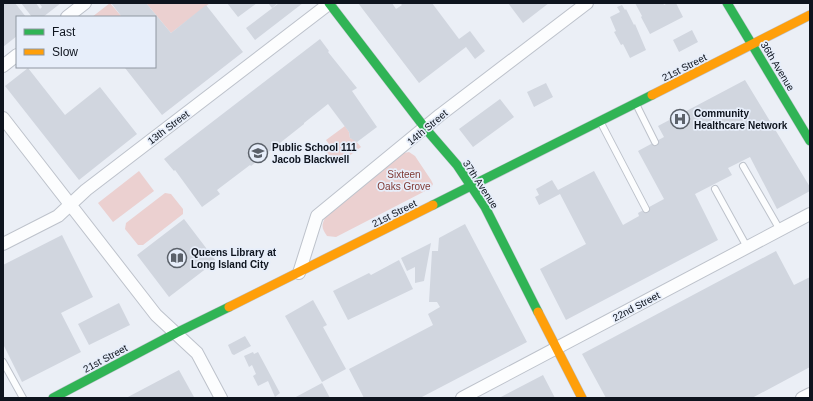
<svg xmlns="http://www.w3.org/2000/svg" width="813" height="401" font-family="Arial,sans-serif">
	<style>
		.green { fill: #ebd0d0 }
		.building { fill: #d1d6df }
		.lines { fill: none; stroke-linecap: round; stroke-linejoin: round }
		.lane-casing { stroke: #bdc2cb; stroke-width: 8 }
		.street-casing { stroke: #bdc2cb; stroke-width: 14 }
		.fast-casing { stroke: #bdc2cb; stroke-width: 10 }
		.slow-casing { stroke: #bdc2cb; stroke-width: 10 }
		.lane { stroke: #fcfdfe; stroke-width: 6 }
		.street { stroke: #fcfdfe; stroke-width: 12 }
		.fast { stroke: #30b455; stroke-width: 9 }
		.slow { stroke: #ff9f0a; stroke-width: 9 }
		.labels { text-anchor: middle; stroke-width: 3.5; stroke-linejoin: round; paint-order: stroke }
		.street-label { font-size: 10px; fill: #0e141e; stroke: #e7eefa }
		.poi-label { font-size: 10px; font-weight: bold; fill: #0e141e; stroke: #e7eefa; text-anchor: start }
		.park-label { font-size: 10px; fill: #803a35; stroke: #e7eefa }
	</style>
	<rect width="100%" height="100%" fill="#ebeff6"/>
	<!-- green -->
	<path class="green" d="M 110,3 L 122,17 L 92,17 Z
		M 146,3 L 210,3 L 171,33 Z
		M 345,126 L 349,132 L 350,138 L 355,140 L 361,147 L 337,165 L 323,148 L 329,144 L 326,140 Z
		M 409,152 L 415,156 L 431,180 L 433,184 L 431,188 L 336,237 L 327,236 C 322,229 321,226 325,218 L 404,153 Z
		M 139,171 L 154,191 L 113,222 L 98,203 Z
		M 165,193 L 171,194 L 183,209 L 183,214 L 143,245 L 138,245 L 125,229 L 126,223 Z"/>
	<!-- building -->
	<path class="building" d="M 3,3 L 15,3 L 26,17 L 17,17 L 17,36 L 3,47 Z
		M 21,3 L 36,3 L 40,9 L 42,7 L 39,3 L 61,3 L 43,17 L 32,17 Z
		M 111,3 L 146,3 L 171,33 L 206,5 L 243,52 L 162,115 L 125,68 L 126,67 L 155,67 L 155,17 L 122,17 Z
		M 227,3 L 257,3 L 238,17 Z
		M 268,3 L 278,3 L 272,8 Z
		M 279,3 L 303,3 L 255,40 L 246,28 Z
		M 358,3 L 392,3 L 396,9 L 402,5 L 400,3 L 432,3 L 459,39 L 470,31 L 485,51 L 475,59 L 466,47 L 419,83 Z
		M 508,3 L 549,3 L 523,23 Z
		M 635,3 L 663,3 L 664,5 L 668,3 L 676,3 L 683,17 L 650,34 L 641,17 L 642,16 Z
		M 622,5 L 625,10 L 626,9 L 634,25 L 635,24 L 646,50 L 630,58 L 623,44 L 621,45 L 614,32 L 616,31 L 610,17 L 620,12 L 617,7 Z
		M 692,30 L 698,42 L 679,52 L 673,40 Z
		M 320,39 L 329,51 L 328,52 L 357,88 L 352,91 L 377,127 L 357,142 L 350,138 L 349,132 L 328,104 L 304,123 L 304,124 L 251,166 L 250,165 L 217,190 L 220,194 L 202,207 L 175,170 L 174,171 L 164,159 Z
		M 28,68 L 65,115 L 100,87 L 137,134 L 79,180 L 5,86 Z
		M 745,80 L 810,187 L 810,191 L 777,209 L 750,157 L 728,168 L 732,175 L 695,194 L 718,240 L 566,320 L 540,269 L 586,244 L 560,194 L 539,205 L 535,197 L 539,195 L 536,189 L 552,180 L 558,190 L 594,171 L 623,225 L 639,216 L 638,213 L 664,199 L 638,151 L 664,137 L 658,126 Z
		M 546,83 L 553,97 L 534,107 L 527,92 Z
		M 500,99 L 514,117 L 473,147 L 459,129 Z
		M 184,219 L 216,261 L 169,297 L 137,255 Z
		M 465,224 L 527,342 L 420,398 L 364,398 L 349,369 L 433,325 L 428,314 L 440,307 L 437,302 L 429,302 L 432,251 L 438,251 L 439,238 Z
		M 62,235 L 93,297 L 61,313 L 81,352 L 22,382 L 3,344 L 3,265 Z
		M 431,243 L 424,281 L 415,283 L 415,267 L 407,271 L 401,258 Z
		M 776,251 L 794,285 L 810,277 L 810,367 L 752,398 L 606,398 L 582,354 Z
		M 399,260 L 413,289 L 348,320 L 333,291 L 369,273 L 371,275 Z
		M 313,300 L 327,325 L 323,327 L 346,369 L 322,382 L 285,316 Z
		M 119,303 L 130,325 L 89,345 L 78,324 Z
		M 245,336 L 251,346 L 234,355 L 232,354 L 228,345 Z
		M 253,352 L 254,354 L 258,352 L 280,393 L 275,397 L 268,381 L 258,386 L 253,376 L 256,374 L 252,365 L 249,367 L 244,356 Z
		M 179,370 L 194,397 L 191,398 L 126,398 Z
		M 543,375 L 555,398 L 499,398 Z
		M 322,383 L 330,398 L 294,398 Z"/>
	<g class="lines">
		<defs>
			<path id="lane" d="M 637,106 L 655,142
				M 601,123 L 646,209
				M 743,166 L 780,230
				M 715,189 L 747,247
				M 3,362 L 23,398"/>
			<path id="street" d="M 67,17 L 85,3
				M 3,66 L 17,55
				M 3,118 L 156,315 L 197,353 L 221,398
				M 3,244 L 58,216 L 86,190 L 330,3
				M 299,273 L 317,216 L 440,115 L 587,3
				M 462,398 L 810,214
				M 802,398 L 810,394"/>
			<path id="fast" d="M 329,3 L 425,128 L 457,165 L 485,207 L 538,312
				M 727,3 L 810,141
				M 433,205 L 652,95
				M 53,398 L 176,333 L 229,307"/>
			<path id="slow" d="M 652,95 L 810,15
				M 229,307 L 433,205
				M 538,312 L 582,398"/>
		</defs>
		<!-- lane casing -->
		<use href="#lane" class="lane-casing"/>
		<!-- street casing -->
		<use href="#street" class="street-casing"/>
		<!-- fast casing -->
		<use href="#fast" class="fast-casing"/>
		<!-- slow casing -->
		<use href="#slow" class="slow-casing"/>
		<!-- lane -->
		<use href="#lane" class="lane"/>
		<!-- street -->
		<use href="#street" class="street"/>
		<!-- fast -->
		<use href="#fast" class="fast"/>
		<!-- slow -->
		<use href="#slow" class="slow"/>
	</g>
	<!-- icons -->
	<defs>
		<symbol id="hospital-ring" viewBox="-11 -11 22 22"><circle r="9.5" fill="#e7eefa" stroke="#5b616a" stroke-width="1.5"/><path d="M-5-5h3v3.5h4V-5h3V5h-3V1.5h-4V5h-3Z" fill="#5b616a"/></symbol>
		<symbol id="school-ring" viewBox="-11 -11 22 22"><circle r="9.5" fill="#e7eefa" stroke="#5b616a" stroke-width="1.5"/><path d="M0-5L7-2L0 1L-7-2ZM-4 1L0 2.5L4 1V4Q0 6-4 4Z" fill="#5b616a"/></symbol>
		<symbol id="library-ring" viewBox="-11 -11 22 22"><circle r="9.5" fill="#e7eefa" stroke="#5b616a" stroke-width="1.5"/><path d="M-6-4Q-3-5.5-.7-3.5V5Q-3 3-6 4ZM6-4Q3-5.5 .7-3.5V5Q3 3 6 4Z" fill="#5b616a"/></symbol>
	</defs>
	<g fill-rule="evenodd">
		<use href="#hospital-ring" x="669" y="108" width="22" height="22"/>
		<use href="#school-ring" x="247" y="142" width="22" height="22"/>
		<use href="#library-ring" x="166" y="247" width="22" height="22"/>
	</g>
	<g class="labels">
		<!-- street labels -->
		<g class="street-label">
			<text transform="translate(778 66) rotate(59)" y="4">36th Avenue</text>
			<text transform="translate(684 67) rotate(-27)" y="4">21st Street</text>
			<text transform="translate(168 127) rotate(-37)" y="4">13th Street</text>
			<text transform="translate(427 127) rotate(-40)" y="4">14th Street</text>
			<text transform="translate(481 184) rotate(57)" y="4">37th Avenue</text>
			<text transform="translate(394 213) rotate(-27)" y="4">21st Street</text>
			<text transform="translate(636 306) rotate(-28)" y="4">22nd Street</text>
			<text transform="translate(105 358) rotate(-28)" y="4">21st Street</text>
		</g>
		<!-- poi labels -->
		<g class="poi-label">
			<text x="694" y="117">Community<tspan x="694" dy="12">Healthcare Network</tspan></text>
			<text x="272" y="151">Public School 111<tspan x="272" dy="12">Jacob Blackwell</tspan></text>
			<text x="191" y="256">Queens Library at<tspan x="191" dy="12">Long Island City</tspan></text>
		</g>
		<!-- park labels -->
		<g class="park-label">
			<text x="404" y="178">Sixteen<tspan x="404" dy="12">Oaks Grove</tspan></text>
		</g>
	</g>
	<!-- border -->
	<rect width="813" height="401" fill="none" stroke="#0e141e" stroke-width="8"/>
	<!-- legend -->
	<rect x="16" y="16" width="140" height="52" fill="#e7eefa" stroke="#9097a2"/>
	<rect x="24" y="29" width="20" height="6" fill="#30b455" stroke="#9097a2"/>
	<text x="52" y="36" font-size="12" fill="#0e141e">Fast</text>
	<rect x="24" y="49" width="20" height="6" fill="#ff9f0a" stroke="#9097a2"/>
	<text x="52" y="56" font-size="12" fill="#0e141e">Slow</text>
</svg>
